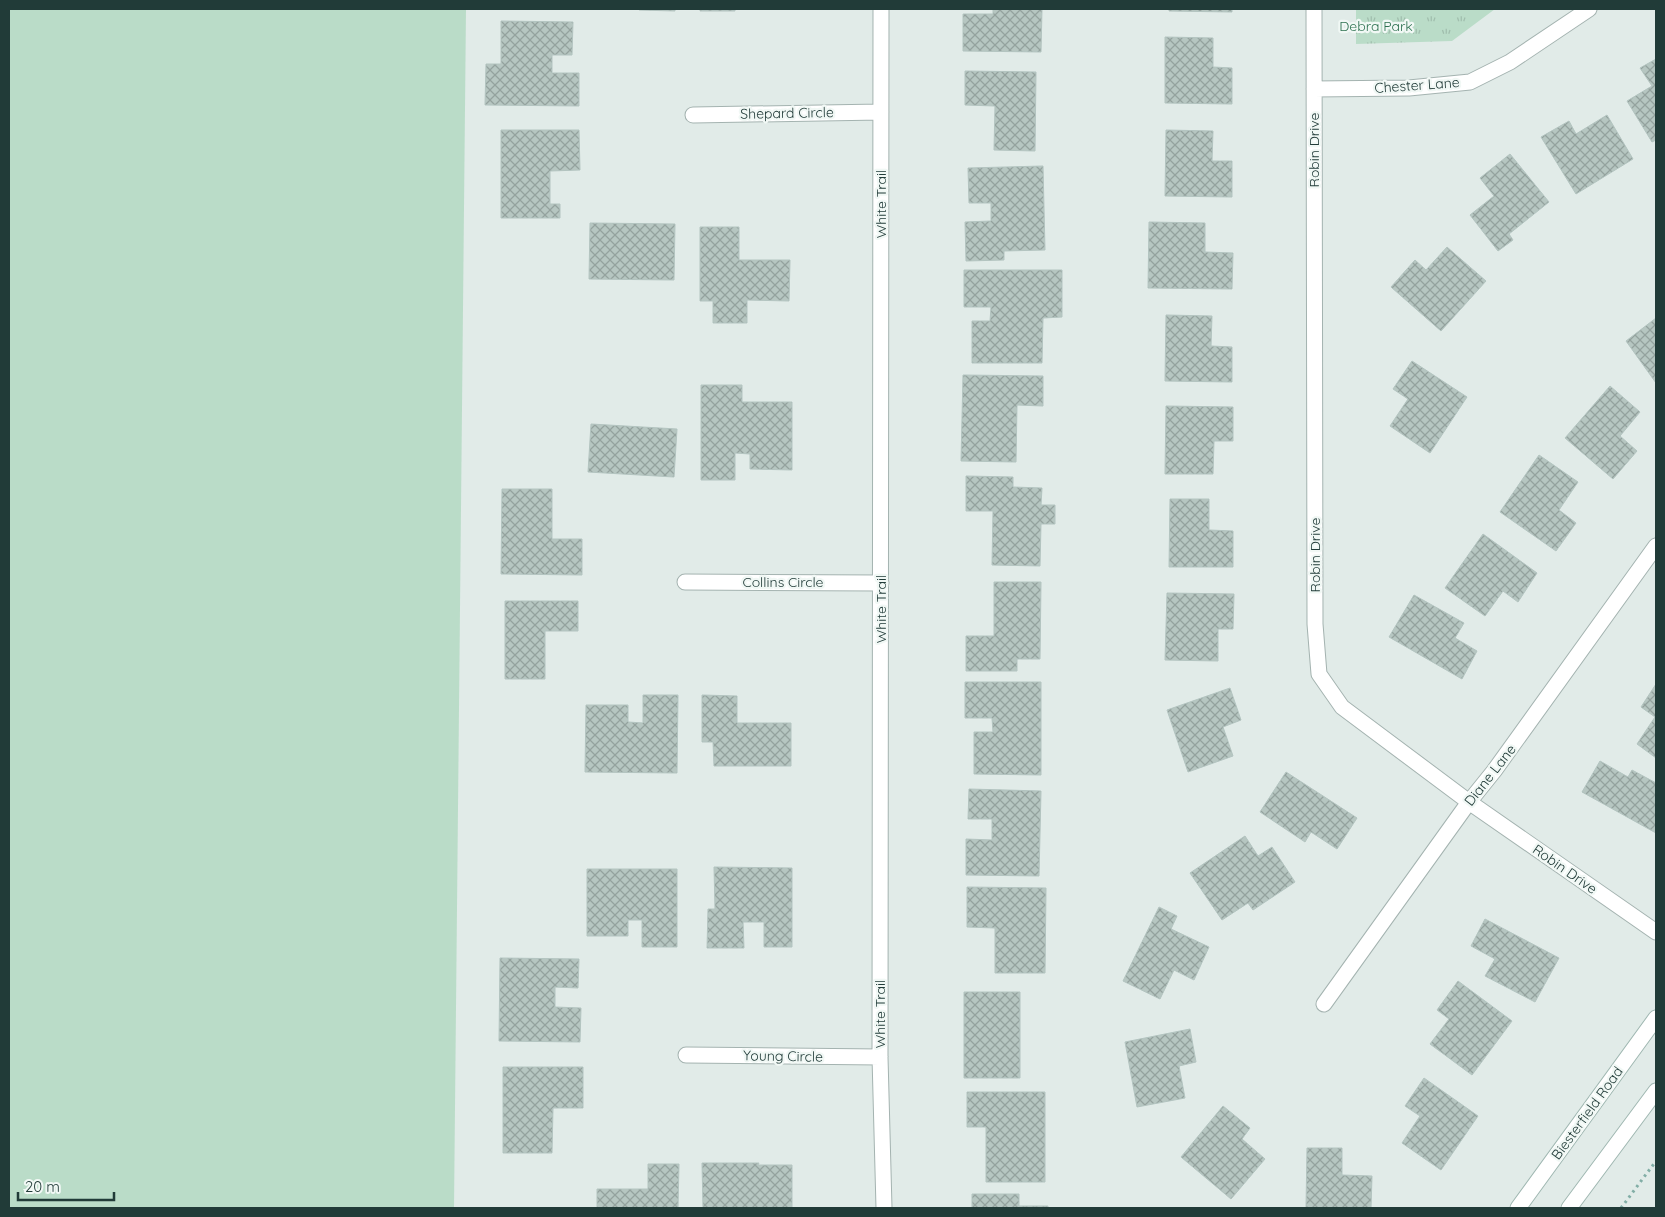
<svg xmlns="http://www.w3.org/2000/svg" width="1665" height="1217" font-family="Quicksand,sans-serif">
	<style>
		.grass { fill: #badcc8 }
		.park { fill: url(#park-tufts) }
		.building { fill: url(#building-cross-hatch); stroke: #b3c4c0 }
		.lines { fill: none; stroke-linecap: round; stroke-linejoin: round }
		.street-casing { stroke: #a4b3b0; stroke-width: 17 }
		.secondary-casing { stroke: #9fb7b1; stroke-width: 17 }
		.path { stroke: #82aea6; stroke-width: 3; stroke-dasharray: 2.5 4; stroke-linecap: butt }
		.street { stroke: #fff; stroke-width: 15 }
		.secondary { stroke: #fff; stroke-width: 15 }
		.labels { text-anchor: middle; stroke-width: 4.5; stroke-linejoin: round; paint-order: stroke }
		.park-label { font-size: 14px; fill: #2d7150; stroke: #f1f8f5 }
		.street-label { font-size: 14px; fill: #213b38; stroke: #f1f8f5 }
	</style>
	<defs>
		<pattern id="park-tufts" width="24" height="20" patternUnits="userSpaceOnUse" patternTransform="scale(1.25)"><rect width="24" height="20" fill="#badcc8"/><path d="M3 7l-1-3M5 7V3M7 7l1-3M15 17l-1-3M17 17v-4M19 17l1-3" fill="none" stroke="#a0bead"/></pattern>
		<pattern id="building-cross-hatch" width="8" height="8" patternUnits="userSpaceOnUse" patternTransform="scale(1.25)"><rect width="8" height="8" fill="#b6c6c1"/><path d="M0 0l8 8M0 8l8-8" fill="none" stroke="#94a29e"/></pattern>
	</defs>
	<rect width="100%" height="100%" fill="#e1ebe8"/>
	<!-- grass -->
	<path class="grass" d="M 9,9 L 466,9 L 454,1208 L 9,1208 Z"/>
	<!-- park -->
	<path class="park" d="M 1356,9 L 1495,9 L 1452,41 L 1356,44 Z"/>
	<!-- building -->
	<path class="building" d="M 639,9 L 675,9 L 675,11 L 639,10 Z
		M 700,9 L 735,9 L 735,11 L 700,11 Z
		M 993,9 L 1042,9 L 1041,52 L 963,51 L 963,14 L 993,14 Z
		M 1169,9 L 1232,9 L 1232,12 L 1169,11 Z
		M 501,21 L 573,22 L 572,55 L 552,55 L 552,73 L 579,73 L 579,106 L 485,105 L 486,64 L 501,64 Z
		M 1165,37 L 1213,38 L 1213,67 L 1232,68 L 1232,104 L 1165,103 Z
		M 1656,59 L 1656,140 L 1652,142 L 1627,101 L 1652,86 L 1640,68 Z
		M 965,71 L 1036,72 L 1035,151 L 994,150 L 995,106 L 965,105 Z
		M 1607,115 L 1633,159 L 1576,194 L 1541,137 L 1569,121 L 1576,134 Z
		M 501,130 L 579,130 L 580,170 L 550,171 L 550,204 L 560,204 L 560,218 L 501,218 Z
		M 1166,130 L 1213,131 L 1212,161 L 1232,161 L 1232,197 L 1165,196 Z
		M 1510,154 L 1549,202 L 1509,234 L 1513,240 L 1498,251 L 1470,215 L 1494,196 L 1480,178 Z
		M 1043,166 L 1045,250 L 1004,251 L 1004,260 L 966,261 L 965,222 L 991,221 L 991,203 L 969,203 L 968,168 Z
		M 1149,222 L 1205,223 L 1205,252 L 1233,253 L 1232,289 L 1148,288 Z
		M 590,223 L 675,224 L 674,280 L 589,279 Z
		M 700,227 L 739,227 L 739,260 L 790,260 L 789,301 L 747,300 L 747,323 L 713,323 L 713,301 L 700,301 Z
		M 1447,247 L 1486,281 L 1441,331 L 1391,287 L 1415,260 L 1426,270 Z
		M 964,270 L 1062,270 L 1062,317 L 1043,318 L 1042,363 L 972,363 L 972,321 L 990,321 L 991,307 L 964,307 Z
		M 1166,315 L 1212,316 L 1211,346 L 1232,347 L 1232,382 L 1165,381 Z
		M 1656,318 L 1656,383 L 1626,341 Z
		M 1412,361 L 1467,397 L 1430,453 L 1390,426 L 1408,399 L 1393,389 Z
		M 963,375 L 1043,376 L 1043,406 L 1017,405 L 1016,462 L 961,461 Z
		M 701,385 L 742,385 L 742,402 L 792,402 L 792,470 L 750,469 L 750,454 L 735,453 L 735,480 L 701,480 Z
		M 1610,386 L 1640,412 L 1620,436 L 1637,451 L 1613,479 L 1565,438 Z
		M 1166,406 L 1233,407 L 1233,441 L 1214,441 L 1213,474 L 1165,474 Z
		M 591,424 L 677,429 L 674,477 L 588,472 Z
		M 1539,455 L 1578,482 L 1559,510 L 1576,523 L 1556,551 L 1500,512 Z
		M 966,476 L 1013,477 L 1013,487 L 1042,488 L 1041,505 L 1055,505 L 1055,524 L 1041,524 L 1040,566 L 992,565 L 993,511 L 966,511 Z
		M 502,489 L 552,489 L 552,539 L 582,539 L 582,575 L 501,574 Z
		M 1170,499 L 1209,499 L 1209,530 L 1233,531 L 1233,567 L 1169,567 Z
		M 1483,534 L 1537,573 L 1518,602 L 1503,591 L 1485,616 L 1445,588 Z
		M 994,582 L 1041,582 L 1040,659 L 1017,659 L 1017,671 L 966,671 L 966,636 L 994,636 Z
		M 1167,593 L 1234,594 L 1233,629 L 1218,629 L 1218,661 L 1165,660 Z
		M 1414,595 L 1464,623 L 1455,638 L 1477,651 L 1462,679 L 1389,637 Z
		M 505,601 L 578,601 L 578,631 L 545,631 L 545,679 L 505,679 Z
		M 965,682 L 1041,682 L 1041,775 L 974,774 L 974,732 L 993,732 L 992,718 L 965,718 Z
		M 1656,684 L 1656,758 L 1637,744 L 1655,717 L 1641,707 Z
		M 1230,688 L 1241,720 L 1223,727 L 1233,756 L 1188,772 L 1167,710 Z
		M 643,695 L 678,695 L 677,773 L 585,772 L 586,705 L 628,705 L 628,722 L 643,723 Z
		M 702,695 L 737,696 L 737,723 L 791,723 L 791,766 L 714,766 L 713,742 L 702,742 Z
		M 1600,761 L 1628,777 L 1632,770 L 1656,783 L 1656,833 L 1582,792 Z
		M 1286,772 L 1357,818 L 1337,849 L 1311,832 L 1305,842 L 1260,812 Z
		M 969,789 L 1041,791 L 1039,876 L 966,875 L 966,839 L 992,840 L 992,819 L 968,819 Z
		M 1245,836 L 1258,856 L 1272,847 L 1295,882 L 1253,910 L 1248,903 L 1222,920 L 1190,873 Z
		M 714,867 L 792,868 L 792,947 L 764,947 L 764,922 L 743,922 L 744,948 L 707,948 L 708,909 L 715,909 Z
		M 587,869 L 677,869 L 677,947 L 642,947 L 642,920 L 628,920 L 628,936 L 587,936 Z
		M 967,887 L 1046,888 L 1045,973 L 995,973 L 995,928 L 967,927 Z
		M 1159,907 L 1177,916 L 1171,929 L 1209,947 L 1194,980 L 1174,970 L 1160,999 L 1123,981 Z
		M 1485,919 L 1559,958 L 1535,1002 L 1485,976 L 1495,959 L 1471,946 Z
		M 500,958 L 579,959 L 578,988 L 555,987 L 555,1007 L 581,1008 L 580,1042 L 499,1041 Z
		M 1458,981 L 1512,1021 L 1472,1075 L 1430,1044 L 1449,1019 L 1437,1010 Z
		M 964,992 L 1020,992 L 1020,1078 L 964,1078 Z
		M 1190,1029 L 1196,1062 L 1179,1066 L 1185,1098 L 1137,1107 L 1125,1042 Z
		M 503,1067 L 583,1067 L 583,1108 L 553,1108 L 552,1153 L 503,1153 Z
		M 1424,1078 L 1478,1116 L 1441,1170 L 1402,1143 L 1420,1116 L 1405,1106 Z
		M 967,1092 L 1045,1092 L 1045,1182 L 986,1182 L 986,1127 L 967,1127 Z
		M 1223,1106 L 1250,1128 L 1242,1139 L 1265,1159 L 1231,1199 L 1181,1157 Z
		M 1307,1148 L 1342,1148 L 1342,1175 L 1372,1176 L 1371,1208 L 1306,1208 Z
		M 702,1163 L 759,1163 L 758,1165 L 792,1165 L 792,1208 L 703,1208 Z
		M 648,1164 L 679,1164 L 678,1208 L 597,1208 L 597,1189 L 648,1189 Z
		M 972,1194 L 1019,1194 L 1019,1206 L 1048,1206 L 1048,1208 L 972,1208 Z"/>
	<g class="lines">
		<defs>
			<path id="street" d="M 881,9 L 880,1057 L 884,1208
				M 1314,9 L 1315,624 L 1319,674 L 1342,707 L 1469,802 L 1656,932
				M 1314,89 L 1409,88 L 1470,82 L 1510,62 L 1589,9
				M 693,115 L 881,112
				M 685,582 L 881,583
				M 1324,1004 L 1469,802 L 1494,771 L 1656,546
				M 686,1055 L 880,1057"/>
			<path id="secondary" d="M 1518,1208 L 1656,1018
				M 1569,1208 L 1656,1091"/>
		</defs>
		<!-- street casing -->
		<use href="#street" class="street-casing"/>
		<!-- secondary casing -->
		<use href="#secondary" class="secondary-casing"/>
		<!-- path -->
		<path class="path" d="M 1621,1208 L 1656,1161"/>
		<!-- street -->
		<use href="#street" class="street"/>
		<!-- secondary -->
		<use href="#secondary" class="secondary"/>
	</g>
	<g class="labels">
		<!-- park labels -->
		<g class="park-label">
			<text x="1376" y="31">Debra Park</text>
		</g>
		<!-- street labels -->
		<g class="street-label">
			<text transform="translate(1417 85) rotate(-4)" y="5">Chester Lane</text>
			<text transform="translate(787 113) rotate(-1)" y="5">Shepard Circle</text>
			<text transform="translate(1314 150) rotate(-90)" y="5">Robin Drive</text>
			<text transform="translate(881 204) rotate(-90)" y="5">White Trail</text>
			<text transform="translate(1315 555) rotate(-90)" y="5">Robin Drive</text>
			<text x="783" y="587">Collins Circle</text>
			<text transform="translate(881 609) rotate(-90)" y="5">White Trail</text>
			<text transform="translate(1490 775) rotate(-52)" y="5">Diane Lane</text>
			<text transform="translate(1565 869) rotate(35)" y="5">Robin Drive</text>
			<text transform="translate(880 1014) rotate(-90)" y="5">White Trail</text>
			<text transform="translate(783 1056) rotate(1)" y="5">Young Circle</text>
			<text transform="translate(1587 1113) rotate(-54)" y="5">Biesterfield Road</text>
		</g>
	</g>
	<!-- border -->
	<rect width="1665" height="1217" fill="none" stroke="#213b38" stroke-width="20"/>
	<!-- scale -->
	<path d="M18 1192v8h96v-8" fill="none" stroke="#213b38" stroke-width="2.5"/>
	<text x="25" y="1192" font-size="15" fill="#213b38" stroke="#f1f8f5" stroke-width="4" paint-order="stroke">20 m</text>
</svg>
